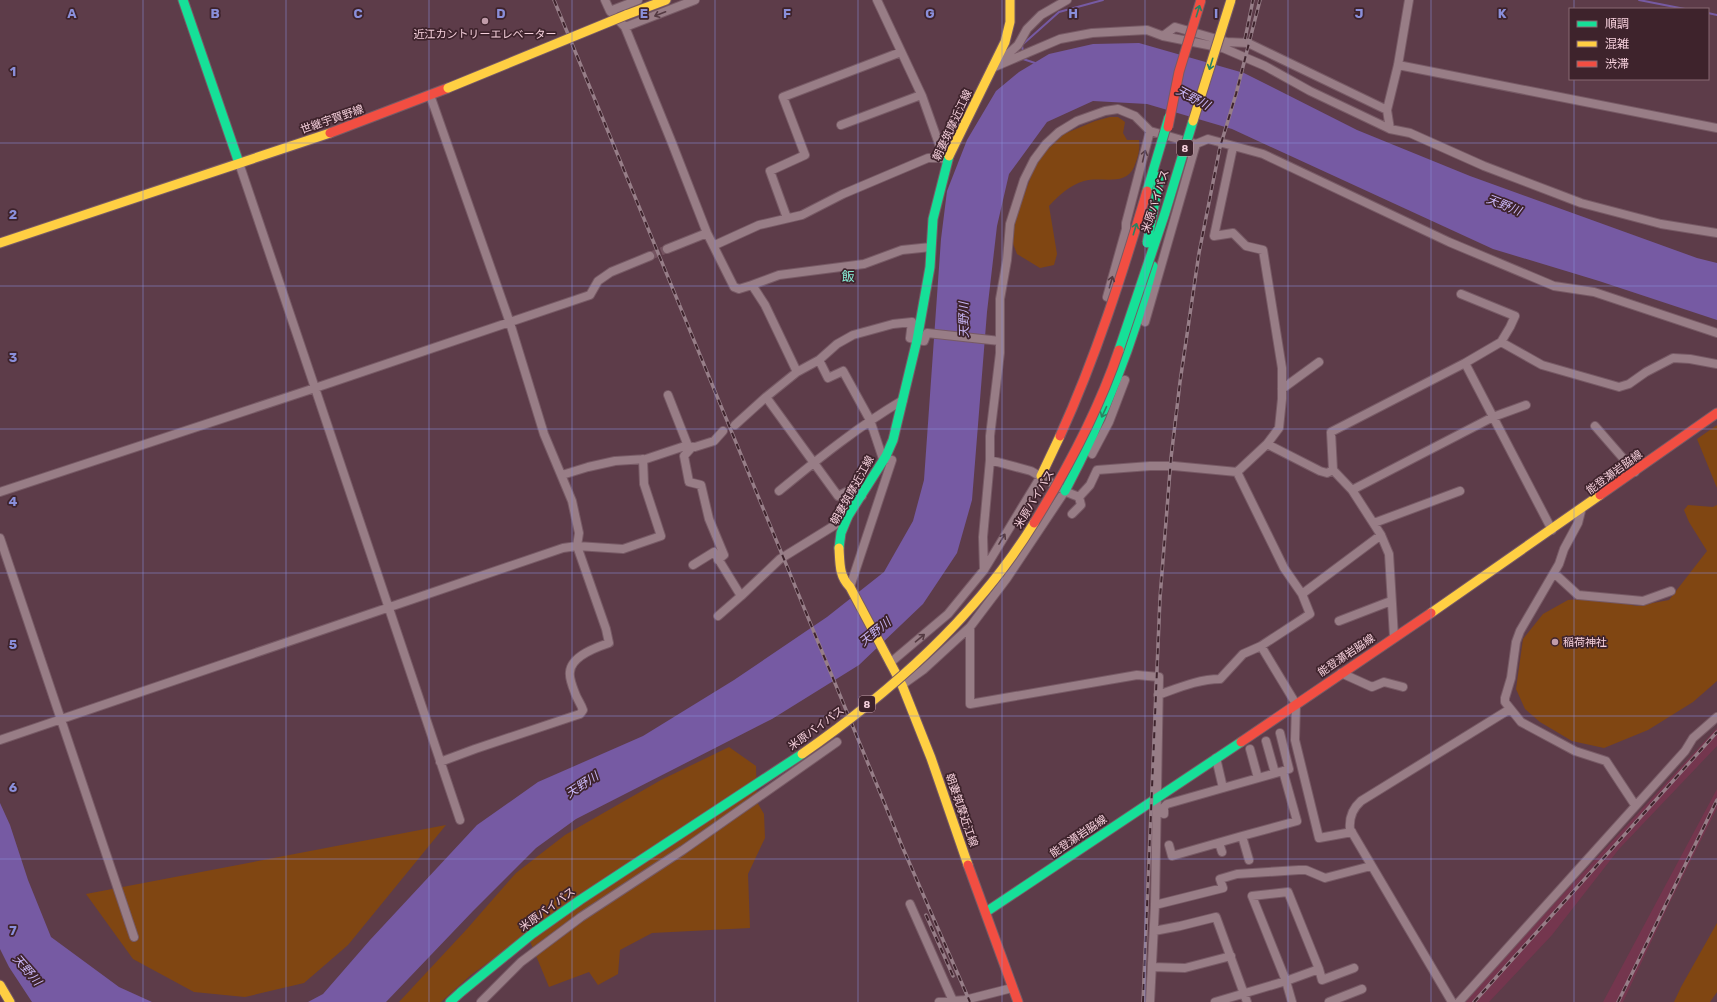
<svg xmlns="http://www.w3.org/2000/svg" width="1717" height="1002" font-family="Rubik,'Noto Sans JP',sans-serif">
	<style>
		.built { fill: #74364e }
		.green { fill: #804612 }
		.water { fill: #765aa3 }
		.lines { fill: none; stroke-linecap: round; stroke-linejoin: round }
		.stream { stroke: #765aa3; stroke-width: 2 }
		.street-tunnel { stroke: #74525f; stroke-width: 8; stroke-dasharray: 8 4; stroke-linecap: butt }
		.street-casing { stroke: #775a65; stroke-width: 10 }
		.fast-casing { stroke: #775a65; stroke-width: 11 }
		.slow-casing { stroke: #775a65; stroke-width: 11 }
		.jam-casing { stroke: #775a65; stroke-width: 11 }
		.street { stroke: #987d86; stroke-width: 8 }
		.fast { stroke: #16e098; stroke-width: 9 }
		.slow { stroke: #ffcf43; stroke-width: 9 }
		.jam { stroke: #f24e42; stroke-width: 9 }
		.rail-casing { stroke: #977e88; stroke-width: 3.5 }
		.rail { stroke: #3e232c; stroke-width: 2; stroke-dasharray: 6; stroke-linecap: butt }
		.fast-bridge-casing { stroke: #775a65; stroke-width: 11; stroke-linecap: butt }
		.slow-bridge-casing { stroke: #775a65; stroke-width: 11; stroke-linecap: butt }
		.jam-bridge-casing { stroke: #775a65; stroke-width: 11; stroke-linecap: butt }
		.fast-bridge { stroke: #16e098; stroke-width: 9 }
		.slow-bridge { stroke: #ffcf43; stroke-width: 9 }
		.jam-bridge { stroke: #f24e42; stroke-width: 9 }
		.oneway { stroke: #2a8262 }
		.oneway2 { stroke: #543a42 }
		.grid { fill: none; stroke: #8a8fda; stroke-width: 1; stroke-opacity: 0.55 }
		.poi-dot { fill: #c09ca9; stroke: #3e232c; stroke-width: 1.5 }
		.labels { text-anchor: middle; stroke-width: 3.5; stroke-linejoin: round; paint-order: stroke }
		.shield { fill: #3e232c; stroke: #bf9ca7; stroke-width: 1 }
		.shield-label { font-size: 10px; font-weight: bold; fill: #f6d0dc }
		.poi-label { font-size: 11px; fill: #f6d0dc; stroke: #3e232c }
		.street-label { font-size: 11px; fill: #f6d0dc; stroke: #3e232c }
		.water-label { font-size: 12px; font-style: italic; fill: #c8b6f6; stroke: #3e232c }
		.quarter-label { font-size: 13px; fill: #84e8d1; stroke: #3e232c }
		.grid-label { font-size: 13px; text-anchor: middle; font-weight: bold; fill: #8a8fda; stroke: #3e232c; stroke-width: 3.5; stroke-linejoin: round; paint-order: stroke }
	</style>
	<rect width="100%" height="100%" fill="#5d3c49"/>
	<!-- built -->
	<path class="built" d="M 1717,728 L 1717,746 L 1619,849 L 1552,935 L 1489,1002 L 1463,1002 Z
		M 1717,789 L 1717,808 L 1667,908 L 1623,1002 L 1603,1002 Z"/>
	<!-- green -->
	<path class="green" d="M 1110,117 L 1118,117 L 1125,122 L 1123,133 L 1127,140 L 1139,140 C 1140,151 1138,157 1134,167 C 1125,187 1101,176 1084,181 C 1070,185 1058,196 1049,206 L 1057,254 L 1054,265 L 1040,268 L 1017,254 L 1012,241 L 1013,224 L 1035,166 L 1044,153 L 1064,134 L 1095,121 Z
		M 1717,425 L 1717,488 L 1697,439 Z
		M 1688,505 L 1713,507 L 1717,505 L 1717,681 L 1693,702 L 1648,730 L 1604,748 L 1572,741 L 1540,722 L 1525,709 L 1516,689 L 1523,639 L 1543,614 L 1568,600 L 1594,598 L 1637,606 L 1669,600 L 1707,551 L 1689,522 L 1684,510 Z
		M 729,747 L 756,766 L 757,802 L 764,814 L 765,838 L 748,874 L 750,928 L 652,933 L 620,950 L 618,974 L 598,985 L 589,972 L 549,987 L 527,934 L 471,975 L 441,1002 L 399,1002 L 466,930 L 516,873 L 565,835 L 661,780 Z
		M 446,825 L 348,945 L 304,983 L 245,997 L 194,992 L 133,959 L 86,894 Z
		M 1717,923 L 1717,992 L 1710,1002 L 1674,1002 L 1681,987 Z"/>
	<!-- water -->
	<path class="water" d="M 1139,43 L 1244,73 L 1357,130 L 1470,176 L 1697,258 L 1717,263 L 1717,320 L 1599,281 L 1493,249 L 1232,129 L 1147,104 L 1093,101 L 1047,122 L 1009,174 L 997,226 L 987,312 L 972,500 L 957,553 L 923,604 L 859,665 L 772,719 L 576,819 L 536,848 L 473,911 L 386,1002 L 308,1002 L 323,994 L 370,940 L 477,825 L 538,782 L 643,736 L 734,680 L 827,617 L 884,572 L 913,521 L 924,480 L 941,239 L 947,191 L 967,140 L 996,91 L 1019,72 L 1049,54 L 1093,44 Z
		M 0,803 L 10,825 L 28,880 L 51,937 L 119,987 L 152,1002 L 32,1002 L 9,967 L 0,949 Z"/>
	<g class="lines">
		<!-- stream -->
		<path class="stream" d="M 1639,0 L 1685,9
			M 1708,13 L 1717,15
			M 1023,52 L 1022,45 L 1059,12 L 1103,0
			M 1023,57 L 1023,59 L 1035,63"/>
		<!-- street-tunnel -->
		<path class="street-tunnel" d="M 650,256 L 667,249"/>
		<defs>
			<path id="street" d="M 605,0 L 610,11 L 625,27 L 672,143 L 707,233 L 734,287 L 739,289 L 752,285 L 765,305 L 797,372 L 819,360 L 837,344 L 853,335 L 893,324 L 912,322 L 910,338 L 924,341 L 927,333 L 1000,341
				M 877,0 L 922,96 L 939,144 L 950,153
				M 610,11 L 638,0
				M 625,27 L 695,0
				M 1163,36 L 1175,27 L 1227,42 L 1248,43 L 1387,110
				M 998,63 L 1018,45 L 1027,29 L 1041,15 L 1067,0
				M 1398,65 L 1717,128
				M 992,68 L 1060,39 L 1092,33 L 1147,30 L 1163,36 L 1223,48 L 1265,66 L 1310,91 L 1390,129 L 1410,133 L 1484,166 L 1581,203 L 1661,224 L 1717,233
				M 430,95 L 510,323 L 544,434 L 572,501 L 579,533 L 577,546 L 606,629 L 609,643 C 597,647 571,656 570,672 C 569,677 573,688 575,693 C 577,699 581,704 583,710 L 580,714 L 475,749 L 440,762
				M 841,125 L 921,95
				M 1390,129 L 1387,110 L 1398,65 L 1409,0
				M 239,163 L 315,388 L 590,295 L 598,281 L 611,272 L 650,256
				M 787,218 L 770,171 L 805,155 L 783,97 L 901,52
				M 715,245 L 759,225 L 802,215 L 843,194 L 928,158 L 941,158 L 947,160
				M 667,249 L 707,233
				M 752,285 L 779,275 L 864,264 L 902,250 L 931,247
				M 1461,294 L 1515,316 L 1510,327 L 1501,342
				M 1107,297 L 1126,229 L 1126,223 L 1150,131
				M 1145,322 L 1196,144
				M 819,360 L 828,378 L 843,371 L 870,420 L 883,459 L 892,460 L 850,587
				M 1465,363 L 1501,342 L 1542,365 L 1619,387 L 1629,384 L 1646,372 L 1673,358 L 1690,359 L 1717,364
				M 1282,389 L 1319,362
				M 668,395 L 688,446
				M 766,397 L 838,496 L 848,491 L 862,496
				M 735,425 L 766,397 L 797,372
				M 1595,426 L 1635,472
				M 1267,444 L 1320,471 L 1327,473 L 1333,470
				M 692,447 L 684,456 L 689,482 L 701,485 L 709,519 L 724,555 L 718,560
				M 1092,454 L 1109,422 L 1125,380
				M 990,460 L 1031,471 L 1069,493 L 1079,497
				M 1237,472 L 1284,568 L 1302,594
				M 562,475 L 588,467 L 615,461 L 646,459 L 685,446 L 695,447 L 714,441 L 723,431
				M 1352,490 L 1493,417 L 1526,405
				M 779,491 C 819,458 859,426 903,400
				M 0,492 L 315,388 L 460,820
				M 1581,511 L 1578,523 L 1564,549 L 1559,564 L 1520,631 L 1516,642 L 1511,678 L 1505,698 L 1505,702 L 1521,722 L 1575,751 L 1606,761 L 1635,805
				M 1072,514 L 1081,505 L 1079,497 L 1090,485 L 1097,470 L 1150,466 L 1174,466 L 1237,472 L 1267,444 L 1279,428 L 1282,399 L 1282,368 L 1263,250 L 1246,246 L 1233,233 L 1214,236 L 1233,147
				M 1374,523 L 1460,491
				M 0,538 L 134,937
				M 693,565 L 714,552 L 741,596
				M 984,570 L 983,537 L 990,460 L 990,436 L 1000,353 L 1000,299 L 1007,260 L 1010,224 L 1024,180 L 1034,160 L 1046,144 L 1059,132 L 1077,121 L 1105,111 L 1118,109 L 1135,116 L 1150,131 L 1196,144 L 1208,139 L 1263,154 L 1449,242 L 1554,286 L 1594,292 L 1717,333
				M 1554,573 L 1578,595 L 1643,601 L 1671,591
				M 718,616 L 741,596 L 780,559 L 848,517
				M 1339,621 L 1391,601
				M 970,627 L 970,704 L 1137,675 L 1159,677 L 1155,905 L 1150,1002
				M 1394,637 L 1389,554 L 1381,535 L 1352,490 L 1333,470 L 1331,432 L 1465,363 L 1552,530
				M 1261,646 L 1310,614 L 1302,594 L 1381,535
				M 890,663 L 948,614 L 984,570 L 1041,476
				M 1341,673 L 1372,687 L 1384,682 L 1403,687
				M 902,685 L 923,670 L 970,627 L 1007,578 L 1065,491
				M 1158,695 C 1178,688 1199,679 1220,679 L 1243,654 L 1261,646 L 1296,704 L 1295,740 L 1319,838 L 1352,832
				M 1280,733 L 1289,769 L 1283,771
				M 0,740 L 563,548 L 577,546 L 623,549 L 661,536 L 644,484 L 643,459
				M 1266,741 L 1275,773
				M 1250,749 L 1258,778
				M 1223,788 L 1283,771 L 1297,821 L 1242,836 L 1249,860
				M 1164,814 L 1164,807 L 1167,804 L 1223,788 L 1216,758
				M 1219,843 L 1222,852
				M 1169,845 L 1172,856 L 1242,836
				M 910,904 L 953,1001
				M 1155,905 L 1223,888 L 1220,879 L 1237,874 L 1299,870 L 1306,870 L 1325,878 L 1371,866
				M 1154,931 L 1180,926 L 1216,917 L 1247,1002
				M 1152,967 L 1185,968 L 1231,956
				M 1319,969 L 1322,980 L 1354,968
				M 481,1002 L 521,962 L 581,917 L 683,850 L 837,742
				M 939,1002 L 965,1000 L 1012,988
				M 1215,1002 L 1286,981 L 1319,969 L 1288,892 L 1252,896 L 1286,981 L 1292,1002
				M 1329,1002 L 1362,989
				M 1452,1002 L 1350,829 C 1349,818 1352,809 1361,801 L 1510,709
				M 1459,1002 L 1685,751 L 1693,738 L 1717,717"/>
			<path id="fast" d="M 183,0 L 239,163
				M 1065,491 C 1103,419 1133,345 1153,266
				M 839,548 L 841,533 L 848,516 L 886,456 L 893,440 L 917,340 L 930,267 L 933,219 L 949,156
				M 986,912 L 1241,742
				M 450,1002 L 461,992"/>
			<path id="slow" d="M 626,15 L 666,0
				M 949,156 L 1005,42 L 1010,22 L 1010,0
				M 0,243 L 330,133
				M 1041,476 L 1060,436
				M 839,548 C 840,564 839,576 850,587 L 902,685 L 931,758 L 968,865
				M 1431,613 L 1600,495
				M 0,985 L 10,1002"/>
			<path id="jam" d="M 330,133 L 448,88
				M 1600,495 L 1717,413
				M 1241,742 L 1431,613
				M 968,865 L 1018,1002"/>
		</defs>
		<!-- street casing -->
		<use href="#street" class="street-casing"/>
		<!-- fast casing -->
		<use href="#fast" class="fast-casing"/>
		<!-- slow casing -->
		<use href="#slow" class="slow-casing"/>
		<!-- jam casing -->
		<use href="#jam" class="jam-casing"/>
		<!-- street -->
		<use href="#street" class="street"/>
		<!-- fast -->
		<use href="#fast" class="fast"/>
		<!-- slow -->
		<use href="#slow" class="slow"/>
		<!-- jam -->
		<use href="#jam" class="jam"/>
		<defs>
			<path id="rail" d="M 554,0 L 902,846 L 970,1002
				M 1245,39 L 1253,0
				M 926,915 L 953,976
				M 1143,1002 L 1160,598 L 1171,458 L 1180,382 L 1199,253 L 1220,147 L 1236,94 L 1260,0
				M 1474,1002 L 1717,732
				M 1618,1002 L 1717,800"/>
		</defs>
		<!-- rail casing -->
		<use href="#rail" class="rail-casing"/>
		<!-- rail -->
		<use href="#rail" class="rail"/>
		<defs>
			<path id="fast-bridge" d="M 1147,191 L 1169,117
				M 1147,243 L 1160,176
				M 1119,350 L 1165,213 L 1193,121
				M 461,992 L 532,934 L 580,900 L 802,754"/>
			<path id="slow-bridge" d="M 448,88 L 626,15
				M 1193,121 L 1231,0
				M 802,754 C 891,692 977,616 1034,523"/>
			<path id="jam-bridge" d="M 1168,127 L 1179,72 L 1201,0
				M 1060,436 C 1096,357 1122,275 1147,191
				M 1034,523 C 1068,468 1098,412 1119,350"/>
		</defs>
		<!-- fast-bridge casing -->
		<use href="#fast-bridge" class="fast-bridge-casing"/>
		<!-- slow-bridge casing -->
		<use href="#slow-bridge" class="slow-bridge-casing"/>
		<!-- jam-bridge casing -->
		<use href="#jam-bridge" class="jam-bridge-casing"/>
		<!-- fast-bridge -->
		<use href="#fast-bridge" class="fast-bridge"/>
		<!-- slow-bridge -->
		<use href="#slow-bridge" class="slow-bridge"/>
		<!-- jam-bridge -->
		<use href="#jam-bridge" class="jam-bridge"/>
	</g>
	<!-- one-way arrows -->
	<defs><path id="oneway-shaft" d="M-6 0H5M1.5-3L5.5 0L1.5 3" fill="none" stroke-width="1.6" stroke-linecap="round" stroke-linejoin="round"/></defs>
	<g class="oneway">
		<use href="#oneway-shaft" transform="translate(1198 11) rotate(-73)"/>
		<use href="#oneway-shaft" transform="translate(1211 64) rotate(107)"/>
		<use href="#oneway-shaft" transform="translate(1135 229) rotate(-73)"/>
		<use href="#oneway-shaft" transform="translate(1104 412) rotate(115)"/>
	</g>
	<g class="oneway2">
		<use href="#oneway-shaft" transform="translate(660 14) rotate(159)"/>
		<use href="#oneway-shaft" transform="translate(1144 156) rotate(-76)"/>
		<use href="#oneway-shaft" transform="translate(1111 282) rotate(-74)"/>
		<use href="#oneway-shaft" transform="translate(1002 539) rotate(-59)"/>
		<use href="#oneway-shaft" transform="translate(920 638) rotate(-40)"/>
	</g>
	<!-- grid -->
	<path class="grid" d="M 143,0 L 143,1002M 286,0 L 286,1002M 429,0 L 429,1002M 572,0 L 572,1002M 715,0 L 715,1002M 858,0 L 858,1002M 1002,0 L 1002,1002M 1145,0 L 1145,1002M 1288,0 L 1288,1002M 1431,0 L 1431,1002M 1574,0 L 1574,9M 1574,79 L 1574,1002M 0,143 L 1717,143M 0,286 L 1717,286M 0,429 L 1717,429M 0,573 L 1717,573M 0,716 L 1717,716M 0,859 L 1717,859"/>
	<!-- markers -->
	<g class="poi-dot">
		<circle cx="485" cy="21" r="4"/>
		<circle cx="1555" cy="642" r="4"/>
	</g>
	<g class="labels">
		<!-- shield labels -->
		<g class="shield">
			<rect x="1177" y="140" width="16" height="16" rx="3"/>
			<rect x="859" y="696" width="16" height="16" rx="3"/>
		</g>
		<g class="shield-label">
			<text x="1185" y="152">8</text>
			<text x="867" y="708">8</text>
		</g>
		<!-- poi labels -->
		<g class="poi-label">
			<text x="485" y="38">近江カントリーエレベーター</text>
			<text x="1563" y="646" text-anchor="start">稲荷神社</text>
		</g>
		<!-- street labels -->
		<g class="street-label">
			<text transform="translate(332 119) rotate(-19)" y="4">世継宇賀野線</text>
			<text transform="translate(952 125) rotate(-65)" y="4">朝妻筑摩近江線</text>
			<text transform="translate(1155 201) rotate(-72)" y="4">米原バイパス</text>
			<text transform="translate(1614 472) rotate(-36)" y="4">能登瀬岩脇線</text>
			<text transform="translate(852 490) rotate(-61)" y="4">朝妻筑摩近江線</text>
			<text transform="translate(1034 499) rotate(-59)" y="4">米原バイパス</text>
			<text transform="translate(1346 655) rotate(-34)" y="4">能登瀬岩脇線</text>
			<text transform="translate(816 728) rotate(-36)" y="4">米原バイパス</text>
			<text transform="translate(962 810) rotate(71)" y="4">朝妻筑摩近江線</text>
			<text transform="translate(1078 836) rotate(-34)" y="4">能登瀬岩脇線</text>
			<text transform="translate(547 909) rotate(-36)" y="4">米原バイパス</text>
		</g>
		<!-- water labels -->
		<g class="water-label">
			<text transform="translate(1193 98) rotate(28)" y="4">天野川</text>
			<text transform="translate(1504 205) rotate(22)" y="4">天野川</text>
			<text transform="translate(964 320) rotate(-91)" y="4">天野川</text>
			<text transform="translate(875 632) rotate(-39)" y="4">天野川</text>
			<text transform="translate(582 785) rotate(-33)" y="4">天野川</text>
			<text transform="translate(27 970) rotate(49)" y="4">天野川</text>
		</g>
		<!-- quarter labels -->
		<g class="quarter-label">
			<text x="848" y="281">飯</text>
		</g>
	</g>
	<g class="grid-label">
		<text x="72" y="18">A</text>
		<text x="215" y="18">B</text>
		<text x="358" y="18">C</text>
		<text x="501" y="18">D</text>
		<text x="644" y="18">E</text>
		<text x="787" y="18">F</text>
		<text x="930" y="18">G</text>
		<text x="1073" y="18">H</text>
		<text x="1216" y="18">I</text>
		<text x="1359" y="18">J</text>
		<text x="1502" y="18">K</text>
		<text x="13" y="76">1</text>
		<text x="13" y="219">2</text>
		<text x="13" y="362">3</text>
		<text x="13" y="506">4</text>
		<text x="13" y="649">5</text>
		<text x="13" y="792">6</text>
		<text x="13" y="935">7</text>
	</g>
	<!-- legend -->
	<rect x="1569" y="8" width="140" height="72" fill="#3e232c" stroke="#886872"/>
	<rect x="1577" y="21" width="20" height="6" fill="#16e098" stroke="#886872"/>
	<text x="1605" y="28" font-size="12" fill="#f6d0dc">順調</text>
	<rect x="1577" y="41" width="20" height="6" fill="#ffcf43" stroke="#886872"/>
	<text x="1605" y="48" font-size="12" fill="#f6d0dc">混雑</text>
	<rect x="1577" y="61" width="20" height="6" fill="#f24e42" stroke="#886872"/>
	<text x="1605" y="68" font-size="12" fill="#f6d0dc">渋滞</text>
</svg>
